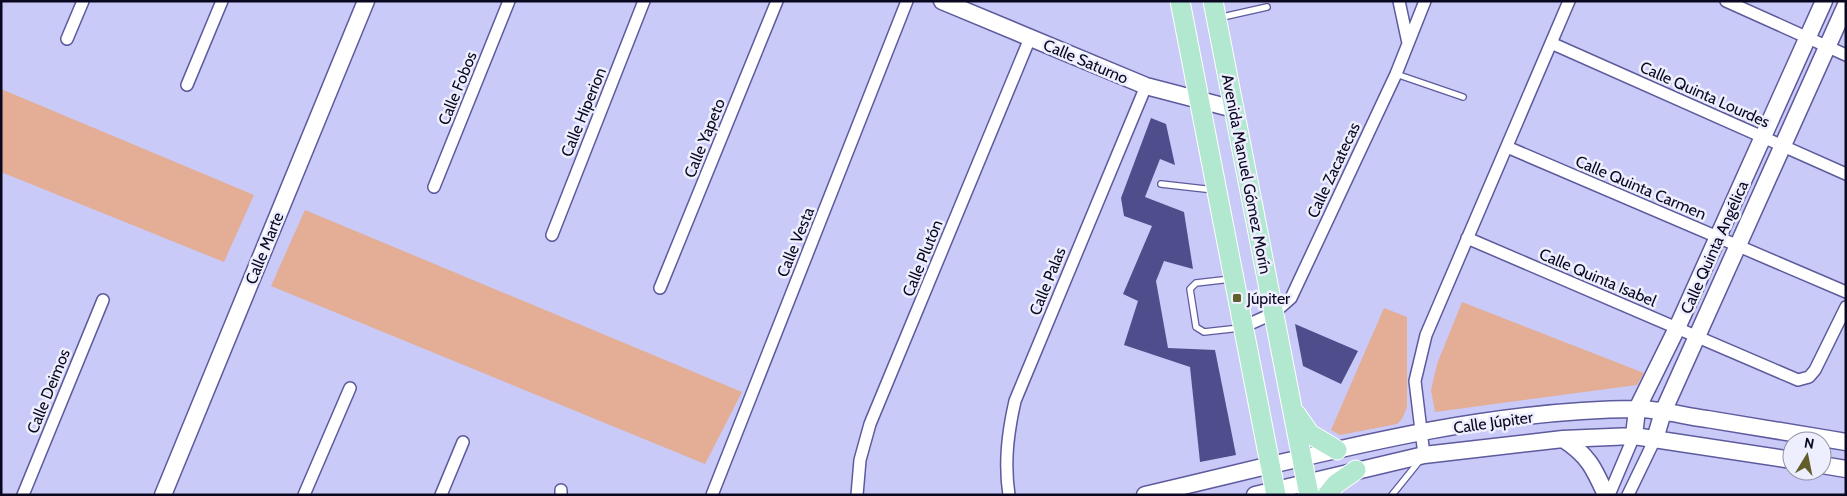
<svg xmlns="http://www.w3.org/2000/svg" width="1847" height="496" font-family="Cabin,sans-serif">
	<style>
		.green { fill: #e3ad96 }
		.building { fill: #504d8d }
		.lines { fill: none; stroke-linecap: round; stroke-linejoin: round }
		.lane-casing { stroke: #5d5a9d; stroke-width: 8 }
		.street-casing { stroke: #5d5a9d; stroke-width: 14 }
		.secondary-casing { stroke: #5d5a9d; stroke-width: 19 }
		.primary-casing { stroke: #fff; stroke-width: 21 }
		.lane { stroke: #fff; stroke-width: 5.5 }
		.street { stroke: #fff; stroke-width: 11 }
		.secondary { stroke: #fff; stroke-width: 16 }
		.primary { stroke: #b2e7d0; stroke-width: 19 }
		.poi-dot { fill: #625e2a; stroke: #edeefe; stroke-width: 2 }
		.labels { text-anchor: middle; stroke-width: 5; stroke-linejoin: round; paint-order: stroke }
		.street-label { font-size: 16px; fill: #0a0720; stroke: #edeefe }
		.poi-label { font-size: 16px; fill: #0a0720; stroke: #edeefe; text-anchor: start }
	</style>
	<rect width="100%" height="100%" fill="#c9caf7"/>
	<!-- green -->
	<path class="green" d="M 1,89 L 254,195 L 224,262 L 1,172 Z
		M 305,210 L 742,392 L 705,464 L 271,286 Z
		M 1462,302 L 1644,373 L 1637,385 L 1435,412 L 1431,390 L 1437,364 Z
		M 1384,308 L 1407,317 L 1407,407 L 1402,419 L 1397,424 L 1340,435 L 1331,430 Z"/>
	<!-- building -->
	<path class="building" d="M 1151,118 L 1166,124 L 1175,165 L 1160,159 L 1145,197 L 1184,212 L 1193,269 L 1164,261 L 1156,281 L 1168,348 L 1215,350 L 1236,455 L 1200,462 L 1190,367 L 1124,345 L 1138,301 L 1123,294 L 1152,226 L 1124,216 L 1121,198 Z
		M 1295,324 L 1358,351 L 1341,384 L 1303,366 Z"/>
	<g class="lines">
		<defs>
			<path id="lane" d="M 1218,18 L 1267,7
				M 1396,74 L 1463,97
				M 1161,184 L 1214,190
				M 1231,279 L 1196,283 L 1190,289 L 1196,327 L 1204,332 L 1240,328
				M 1392,495 L 1421,459"/>
			<path id="street" d="M 1399,1 L 1408,43
				M 1726,1 L 1846,55
				M 67,39 L 83,1
				M 1551,43 L 1846,174
				M 187,85 L 222,1
				M 1507,147 L 1846,292
				M 434,187 L 509,1
				M 552,235 L 644,1
				M 1467,238 L 1798,380 L 1809,377 L 1815,370 L 1846,307
				M 660,288 L 777,1
				M 1243,327 L 1274,313 L 1291,298 L 1396,74 L 1425,1
				M 1424,455 L 1415,381 L 1426,335 L 1569,1
				M 23,495 L 103,300
				M 304,495 L 350,388
				M 441,495 L 463,442
				M 561,495 L 561,490
				M 712,495 L 907,1
				M 857,495 L 860,460 L 870,424 L 1030,38
				M 1009,495 C 1004,462 1008,432 1015,401 L 1146,86
				M 1609,495 L 1634,436
				M 1628,495 L 1655,439"/>
			<path id="secondary" d="M 942,1 L 1146,86 L 1234,109
				M 1634,436 L 1637,409 L 1677,328 L 1824,1
				M 1563,439 C 1588,455 1594,468 1606,495
				M 1655,439 L 1663,412 L 1846,5
				M 1822,465 L 1846,469
				M 163,495 L 366,1
				M 1145,495 C 1306,458 1470,410 1636,409 C 1660,409 1684,416 1707,419 C 1754,427 1800,434 1846,442
				M 1255,495 L 1424,455 L 1563,439 L 1634,436 L 1792,460"/>
			<path id="primary" d="M 1180,1 L 1276,495
				M 1213,1 L 1309,495
				M 1296,414 L 1310,434 L 1337,450
				M 1327,495 L 1336,484 L 1356,470"/>
		</defs>
		<!-- lane casing -->
		<use href="#lane" class="lane-casing"/>
		<!-- street casing -->
		<use href="#street" class="street-casing"/>
		<!-- secondary casing -->
		<use href="#secondary" class="secondary-casing"/>
		<!-- primary casing -->
		<use href="#primary" class="primary-casing"/>
		<!-- lane -->
		<use href="#lane" class="lane"/>
		<!-- street -->
		<use href="#street" class="street"/>
		<!-- secondary -->
		<use href="#secondary" class="secondary"/>
		<!-- primary -->
		<use href="#primary" class="primary"/>
	</g>
	<!-- markers -->
	<rect class="poi-dot" x="1232" y="293" width="10" height="10" rx="2.5"/>
	<g class="labels">
		<!-- street labels -->
		<g class="street-label">
			<text transform="translate(1086 61) rotate(23)" y="6">Calle Saturno</text>
			<text transform="translate(457 88) rotate(-68)" y="6">Calle Fobos</text>
			<text transform="translate(1705 94) rotate(24)" y="6">Calle Quinta Lourdes</text>
			<text transform="translate(583 112) rotate(-68)" y="6">Calle Hiperion</text>
			<text transform="translate(704 138) rotate(-68)" y="6">Calle Yapeto</text>
			<text transform="translate(1333 170) rotate(-65)" y="6">Calle Zacatecas</text>
			<text transform="translate(1247 174) rotate(79)" y="6">Avenida Manuel Gómez Morín</text>
			<text transform="translate(1641 187) rotate(23)" y="6">Calle Quinta Carmen</text>
			<text transform="translate(795 242) rotate(-68)" y="6">Calle Vesta</text>
			<text transform="translate(1714 247) rotate(-66)" y="6">Calle Quinta Angélica</text>
			<text transform="translate(264 248) rotate(-68)" y="6">Calle Marte</text>
			<text transform="translate(922 258) rotate(-68)" y="6">Calle Plutón</text>
			<text transform="translate(1598 277) rotate(23)" y="6">Calle Quinta Isabel</text>
			<text transform="translate(1047 281) rotate(-68)" y="6">Calle Palas</text>
			<text transform="translate(48 391) rotate(-68)" y="6">Calle Deimos</text>
			<text transform="translate(1493 422) rotate(-8)" y="6">Calle Júpiter</text>
		</g>
		<!-- poi labels -->
		<g class="poi-label">
			<text x="1247" y="304">Júpiter</text>
		</g>
	</g>
	<!-- border -->
	<rect width="1847" height="496" fill="none" stroke="#0a0720" stroke-width="5"/>
	<!-- north arrow -->
	<g transform="translate(1807 456) rotate(10)"><circle r="24" fill="#edeefe" stroke="#9292a5"/>
	<path d="M0-4L9 19L0 12L-9 19Z" fill="#625e2a"/>
	<text y="-8" font-size="14" font-weight="bold" text-anchor="middle" fill="#0a0720">N</text>
	</g>
</svg>
